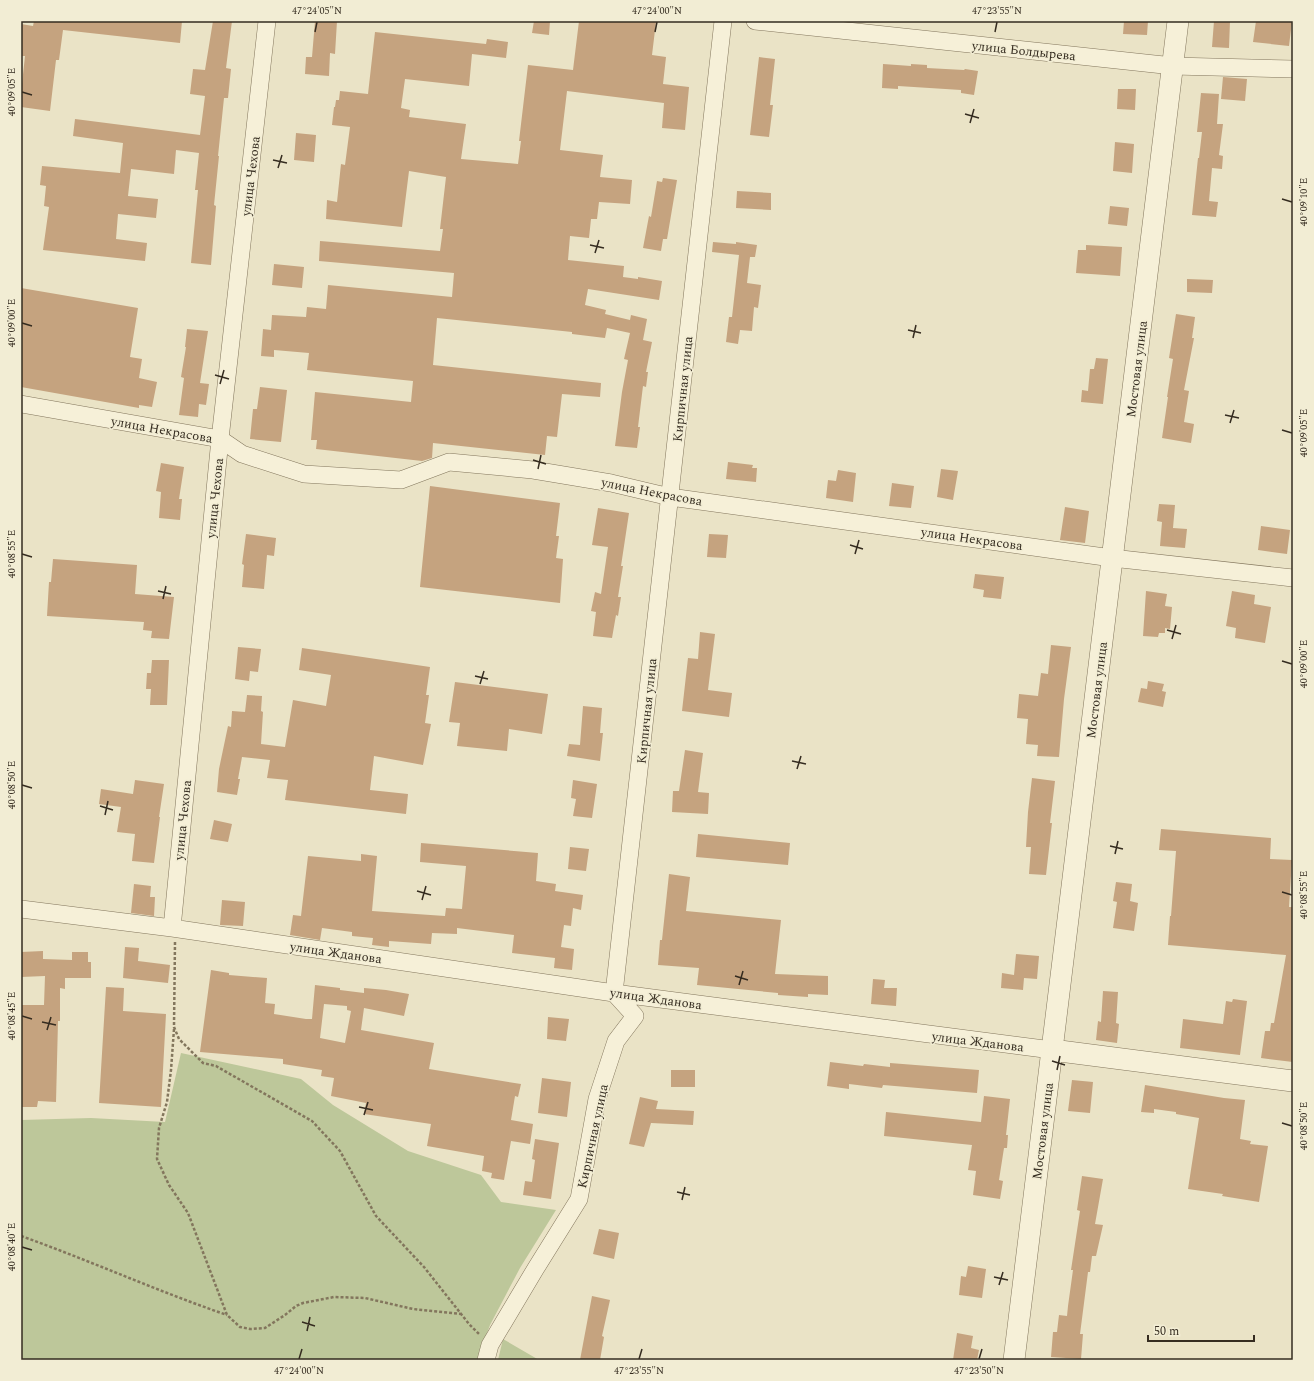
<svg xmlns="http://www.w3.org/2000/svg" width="1314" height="1381" font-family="Spectral,serif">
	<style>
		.green { fill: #bdc79a }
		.building { fill: #c5a37f; fill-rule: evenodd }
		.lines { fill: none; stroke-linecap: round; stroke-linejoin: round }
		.minor-casing { stroke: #83765d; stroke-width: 18 }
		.tertiary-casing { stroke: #83765d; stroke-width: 22 }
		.path { stroke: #83765d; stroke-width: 2.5; stroke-dasharray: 3 2; stroke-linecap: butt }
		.minor { stroke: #f6f0d8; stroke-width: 17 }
		.tertiary { stroke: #f6f0d8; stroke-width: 21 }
		.ticks { fill: none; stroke: #352c20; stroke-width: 1.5 }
		.labels { text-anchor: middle; stroke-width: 3; stroke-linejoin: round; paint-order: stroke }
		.street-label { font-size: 13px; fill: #352c20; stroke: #f2edd4 }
		.neatline { fill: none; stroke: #352c20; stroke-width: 1.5 }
		.ticks-label { font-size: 10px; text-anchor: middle; fill: #352c20 }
	</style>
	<rect width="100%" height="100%" fill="#eae3c6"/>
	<!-- green -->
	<path class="green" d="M 181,1053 L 301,1079 L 333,1105 L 408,1151 L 481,1175 L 501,1202 L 556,1210 L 520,1268 L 490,1325 L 477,1360 L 21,1360 L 21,1120 L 91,1118 L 165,1122 Z
		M 503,1339 L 539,1360 L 498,1360 Z"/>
	<!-- building -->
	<path class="building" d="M 34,21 L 182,21 L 180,43 L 63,30 L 59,60 L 56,60 L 50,111 L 21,107 L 21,93 L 25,56 L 21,56 L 21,24 L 33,26 Z
		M 213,21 L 232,21 L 226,68 L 231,69 L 228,98 L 224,98 L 218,156 L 219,156 L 214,205 L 216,206 L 211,265 L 191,263 L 198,190 L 195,190 L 199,153 L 176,150 L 174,174 L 131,169 L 128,196 L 158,199 L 156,218 L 118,214 L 116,239 L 147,243 L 145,261 L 43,250 L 49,207 L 44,206 L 46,186 L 40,185 L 42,166 L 120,173 L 123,143 L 73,136 L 75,119 L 200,135 L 205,96 L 190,94 L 193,69 L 205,70 Z
		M 315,21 L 337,21 L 335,54 L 330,53 L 329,76 L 305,74 L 306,57 L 312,57 Z
		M 534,21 L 550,21 L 549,35 L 532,33 Z
		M 579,21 L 656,22 L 652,55 L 666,57 L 663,84 L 689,87 L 685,130 L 662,128 L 664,103 L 567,91 L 560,150 L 603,155 L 600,177 L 632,180 L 630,204 L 599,202 L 597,219 L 591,219 L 589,238 L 570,236 L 568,260 L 624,266 L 623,277 L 638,279 L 638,277 L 662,281 L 659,300 L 588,289 L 585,305 L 606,310 L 605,314 L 630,320 L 631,315 L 647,319 L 643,340 L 652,342 L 646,372 L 648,372 L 646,387 L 643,386 L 638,427 L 640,427 L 637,448 L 615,446 L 622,392 L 628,360 L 624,359 L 630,333 L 607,328 L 605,338 L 572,334 L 572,332 L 437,318 L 433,365 L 601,383 L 600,397 L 562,394 L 557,437 L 547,436 L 545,455 L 433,443 L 432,458 L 422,461 L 316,449 L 317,440 L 311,440 L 315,392 L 411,402 L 413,381 L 307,370 L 309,353 L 274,350 L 274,357 L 261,356 L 263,329 L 271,330 L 272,315 L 306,317 L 307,307 L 326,309 L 328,285 L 452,297 L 454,273 L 319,261 L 320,241 L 440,251 L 443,229 L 440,229 L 446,177 L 409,171 L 402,227 L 326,219 L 327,200 L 337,202 L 341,164 L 345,165 L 350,127 L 332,125 L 334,107 L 335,107 L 336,100 L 339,100 L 340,91 L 368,94 L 375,32 L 486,44 L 487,39 L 508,42 L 506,58 L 472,54 L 469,86 L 405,79 L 401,108 L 410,110 L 409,117 L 466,124 L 461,159 L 518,164 L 521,141 L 519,141 L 528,65 L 573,70 Z
		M 1124,21 L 1148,21 L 1147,35 L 1123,34 Z
		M 1214,21 L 1230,21 L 1229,48 L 1212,47 Z
		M 1256,21 L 1292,21 L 1289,46 L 1253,42 Z
		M 759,57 L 775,59 L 770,105 L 773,105 L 769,137 L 750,135 Z
		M 883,64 L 911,66 L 911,64 L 927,65 L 927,68 L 964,70 L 965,69 L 978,71 L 974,95 L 961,93 L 961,90 L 898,86 L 898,89 L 882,88 Z
		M 1223,77 L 1247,79 L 1245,101 L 1221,99 Z
		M 1118,89 L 1136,89 L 1135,110 L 1117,109 Z
		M 1201,93 L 1219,94 L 1217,124 L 1223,124 L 1219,155 L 1223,156 L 1222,169 L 1212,168 L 1209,201 L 1218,202 L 1216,217 L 1192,215 L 1198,158 L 1199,158 L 1202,132 L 1197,132 Z
		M 296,133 L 316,135 L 314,162 L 294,160 Z
		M 1115,142 L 1134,144 L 1132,173 L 1113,171 Z
		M 663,178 L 677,180 L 667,239 L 663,239 L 661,251 L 643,248 L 649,216 L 651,217 L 657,181 L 662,182 Z
		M 737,191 L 771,193 L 771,210 L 736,208 Z
		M 1110,206 L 1129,208 L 1127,226 L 1108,224 Z
		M 713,242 L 736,244 L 736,242 L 757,245 L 755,257 L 750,257 L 747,283 L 761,285 L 758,308 L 754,307 L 752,331 L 740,330 L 738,344 L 726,342 L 729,317 L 732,317 L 739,255 L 712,252 Z
		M 1086,245 L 1122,247 L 1120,276 L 1076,273 L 1078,250 L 1086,250 Z
		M 274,264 L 304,267 L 302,288 L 272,285 Z
		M 1187,279 L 1213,280 L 1212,293 L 1187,292 Z
		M 21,288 L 138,308 L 130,357 L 142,359 L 139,378 L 157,382 L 152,407 L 139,405 L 139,408 L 21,387 Z
		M 1176,314 L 1195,317 L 1192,338 L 1194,338 L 1184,390 L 1189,391 L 1184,422 L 1194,424 L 1191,443 L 1162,438 L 1168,397 L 1167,397 L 1173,359 L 1169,358 Z
		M 187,329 L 208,331 L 200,383 L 209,384 L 206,405 L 199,404 L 198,417 L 179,415 L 184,378 L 181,377 L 186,347 L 185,347 Z
		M 1096,358 L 1108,359 L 1103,404 L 1081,402 L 1082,390 L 1088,391 L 1090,369 L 1094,369 Z
		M 260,387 L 287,390 L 281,442 L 250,439 L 253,409 L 257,409 Z
		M 728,462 L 753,465 L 752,468 L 757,468 L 756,482 L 726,479 Z
		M 161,463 L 184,467 L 179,499 L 182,499 L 180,520 L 159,518 L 161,492 L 156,491 Z
		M 941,469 L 958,471 L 953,500 L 937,497 Z
		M 838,470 L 856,473 L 853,502 L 826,498 L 828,480 L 836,481 Z
		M 892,483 L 914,486 L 911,508 L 889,506 Z
		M 430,486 L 560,503 L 556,536 L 559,536 L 556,558 L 563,559 L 560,603 L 420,587 Z
		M 1159,504 L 1175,505 L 1173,528 L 1187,529 L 1185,548 L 1160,546 L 1162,522 L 1157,521 Z
		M 1065,507 L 1089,511 L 1085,543 L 1060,540 Z
		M 598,508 L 629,513 L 621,566 L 623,566 L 618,597 L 621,597 L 618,616 L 616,615 L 612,638 L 593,636 L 596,612 L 591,611 L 595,592 L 601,594 L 608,547 L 592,545 Z
		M 1261,526 L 1290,530 L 1287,554 L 1258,550 Z
		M 246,534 L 276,538 L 274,556 L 267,555 L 264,589 L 242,587 L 244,565 L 242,564 Z
		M 709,534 L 728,535 L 726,558 L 707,557 Z
		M 53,559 L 137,565 L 135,594 L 174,597 L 169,639 L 151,638 L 152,631 L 143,630 L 144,622 L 47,616 L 49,582 L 51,582 Z
		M 975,574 L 1004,577 L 1001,599 L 983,597 L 984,590 L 973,588 Z
		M 1146,591 L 1167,594 L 1165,606 L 1172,607 L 1170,629 L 1165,628 L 1165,633 L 1159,633 L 1158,637 L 1143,636 Z
		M 1232,591 L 1255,595 L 1254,604 L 1271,607 L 1265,643 L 1235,638 L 1236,628 L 1226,626 Z
		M 700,632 L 715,634 L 708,690 L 732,693 L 729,717 L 682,711 L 688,658 L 698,659 Z
		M 1051,645 L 1071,647 L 1064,699 L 1059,757 L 1037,756 L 1038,745 L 1026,744 L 1028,719 L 1017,718 L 1019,694 L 1038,696 L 1041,673 L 1048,674 Z
		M 238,647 L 261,649 L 258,672 L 250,671 L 249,681 L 235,679 Z
		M 302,648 L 430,667 L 426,695 L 429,695 L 425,723 L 431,724 L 423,765 L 374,756 L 370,790 L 408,794 L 406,814 L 285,800 L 288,780 L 267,778 L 270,760 L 242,757 L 238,779 L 240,779 L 237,795 L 217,792 L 219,769 L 228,726 L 231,727 L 232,711 L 245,712 L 247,695 L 262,696 L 261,711 L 263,712 L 261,744 L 285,747 L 293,700 L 326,706 L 331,675 L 299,670 Z
		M 152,660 L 169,660 L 167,705 L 150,705 L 151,689 L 146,689 L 147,673 L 151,673 Z
		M 1148,681 L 1164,684 L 1162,691 L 1166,692 L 1163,707 L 1138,702 L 1141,688 L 1147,689 Z
		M 455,682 L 548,694 L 542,734 L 509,729 L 507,751 L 457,746 L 460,723 L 449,722 Z
		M 583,706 L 602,708 L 600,733 L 603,733 L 600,761 L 567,756 L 569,744 L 580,745 Z
		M 685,750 L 703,753 L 698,792 L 709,793 L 708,814 L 672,812 L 673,791 L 679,791 Z
		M 1032,778 L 1055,781 L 1050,823 L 1052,823 L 1046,875 L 1029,874 L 1031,847 L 1026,847 L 1028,812 Z
		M 135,780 L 164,784 L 159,817 L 160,817 L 154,863 L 132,861 L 135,834 L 117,832 L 121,807 L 99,804 L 101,789 L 133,794 Z
		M 573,780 L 597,784 L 592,818 L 573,816 L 576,799 L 571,798 Z
		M 214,820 L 232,824 L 228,842 L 210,839 Z
		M 1161,829 L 1271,838 L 1270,859 L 1292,860 L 1289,907 L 1293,907 L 1293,1062 L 1261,1058 L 1265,1031 L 1270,1031 L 1271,1023 L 1274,1023 L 1286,955 L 1168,945 L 1170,916 L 1171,916 L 1176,851 L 1159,850 Z
		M 698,834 L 790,843 L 788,865 L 696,857 Z
		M 421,843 L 538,853 L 536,881 L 556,884 L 555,891 L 583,895 L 581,910 L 573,908 L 571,926 L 564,925 L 561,947 L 574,949 L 572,970 L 554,968 L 555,958 L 512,953 L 514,935 L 457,928 L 457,934 L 432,933 L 431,944 L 389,941 L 389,947 L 372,945 L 373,938 L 352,936 L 352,932 L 322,928 L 320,940 L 290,935 L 293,915 L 301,916 L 308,856 L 361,861 L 361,854 L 377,856 L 372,911 L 445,916 L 446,908 L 462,909 L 466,866 L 420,862 Z
		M 570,847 L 589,849 L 586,871 L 568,869 Z
		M 669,874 L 690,877 L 686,911 L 781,920 L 775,974 L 828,976 L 828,995 L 808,994 L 808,997 L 778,995 L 778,993 L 697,985 L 699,968 L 658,965 L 660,940 L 662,940 Z
		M 1116,882 L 1132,884 L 1130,901 L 1138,903 L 1134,931 L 1113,928 L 1117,902 L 1113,901 Z
		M 134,884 L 151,886 L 150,897 L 155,897 L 154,916 L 131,913 Z
		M 222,900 L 245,902 L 243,926 L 220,925 Z
		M 125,947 L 139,948 L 138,961 L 170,965 L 168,983 L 123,978 Z
		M 43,951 L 43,959 L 72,960 L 72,952 L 88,952 L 88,962 L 91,962 L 91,978 L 65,978 L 65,989 L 60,988 L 60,1021 L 58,1021 L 56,1102 L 38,1101 L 37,1107 L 21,1107 L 21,1005 L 44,1005 L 45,976 L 21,977 L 21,952 Z
		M 1016,954 L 1039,956 L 1037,979 L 1024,978 L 1023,990 L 1001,988 L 1002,973 L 1014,975 Z
		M 211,970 L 229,973 L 229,975 L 267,978 L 265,1003 L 275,1004 L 274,1014 L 306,1019 L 312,1019 L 315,985 L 340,988 L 340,990 L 364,993 L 364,988 L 386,990 L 409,994 L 404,1016 L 364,1008 L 361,1030 L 434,1043 L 429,1069 L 521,1084 L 518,1097 L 515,1096 L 511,1120 L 533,1124 L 530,1144 L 511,1141 L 504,1180 L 491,1178 L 492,1173 L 482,1171 L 484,1156 L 427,1146 L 431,1124 L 364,1114 L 366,1103 L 331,1096 L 334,1078 L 321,1076 L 322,1070 L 283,1064 L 283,1059 L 200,1052 ZM 324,1004 L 347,1006 L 347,1010 L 351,1011 L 345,1043 L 320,1038 Z
		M 873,979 L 885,980 L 884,988 L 897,988 L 896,1006 L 871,1004 Z
		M 106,987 L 124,988 L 123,1011 L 166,1014 L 161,1107 L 99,1103 Z
		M 1103,991 L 1118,992 L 1116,1023 L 1119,1024 L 1117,1043 L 1096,1040 L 1098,1021 L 1101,1022 Z
		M 1233,999 L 1247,1001 L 1240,1055 L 1180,1048 L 1183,1019 L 1223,1024 L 1226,1001 L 1232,1002 Z
		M 548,1017 L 569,1019 L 566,1041 L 547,1039 Z
		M 830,1062 L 863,1066 L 864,1064 L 890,1067 L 890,1063 L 979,1070 L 977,1093 L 883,1085 L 882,1088 L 849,1084 L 849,1089 L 827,1086 Z
		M 671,1070 L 695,1070 L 695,1087 L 671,1087 Z
		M 542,1078 L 571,1082 L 567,1117 L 538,1113 Z
		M 1072,1080 L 1093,1082 L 1090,1113 L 1068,1111 Z
		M 1145,1085 L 1224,1098 L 1245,1100 L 1240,1139 L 1251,1141 L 1250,1144 L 1268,1146 L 1259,1202 L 1222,1196 L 1223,1194 L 1188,1189 L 1199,1118 L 1176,1114 L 1176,1112 L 1154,1109 L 1154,1113 L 1141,1112 Z
		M 984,1096 L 1010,1099 L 1006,1135 L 1008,1135 L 1007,1148 L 1004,1148 L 999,1180 L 1003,1181 L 1000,1199 L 973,1195 L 976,1171 L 968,1170 L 972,1145 L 884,1136 L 886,1112 L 981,1122 Z
		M 640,1097 L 658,1101 L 656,1109 L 694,1111 L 693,1125 L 651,1123 L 644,1147 L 629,1144 Z
		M 535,1139 L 559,1143 L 551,1199 L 523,1195 L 525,1181 L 532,1182 L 535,1160 L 532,1159 Z
		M 1082,1176 L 1103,1179 L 1095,1224 L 1103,1225 L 1096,1256 L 1092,1256 L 1090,1272 L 1088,1272 L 1080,1334 L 1083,1334 L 1081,1359 L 1051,1357 L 1053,1332 L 1057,1332 L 1059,1315 L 1067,1316 L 1068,1306 L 1073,1270 L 1071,1270 L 1080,1211 L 1077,1210 Z
		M 599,1229 L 619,1233 L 614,1259 L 593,1254 Z
		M 968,1266 L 986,1269 L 982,1298 L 959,1295 L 961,1276 L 966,1277 Z
		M 592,1296 L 610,1300 L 602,1336 L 604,1337 L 600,1360 L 580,1360 Z
		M 957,1333 L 973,1336 L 971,1348 L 979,1350 L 977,1360 L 953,1360 Z"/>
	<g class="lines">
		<defs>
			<path id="minor" d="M 755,21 L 1173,66 L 1293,69
				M 21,404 L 220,439 L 242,454 L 304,474 L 401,480 L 449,462 L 533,470 L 611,483 L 670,497 L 1112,558 L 1293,578
				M 21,909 L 172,928 L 614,993 L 1052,1050
				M 172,928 L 220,439 L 267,21
				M 486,1360 L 490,1345 L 536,1268 L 579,1199 L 597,1099 L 616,1041 L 635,1016 L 614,993 L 723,21"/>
			<path id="tertiary" d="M 1052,1050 L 1293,1081
				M 1014,1360 L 1178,21"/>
		</defs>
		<!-- minor casing -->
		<use href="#minor" class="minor-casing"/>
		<!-- tertiary casing -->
		<use href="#tertiary" class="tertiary-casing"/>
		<!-- path -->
		<path class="path" d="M 175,942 L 174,1027 L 179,1039 L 203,1063 L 216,1066 L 312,1121 L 340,1151 L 376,1216 L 424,1267 L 469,1324 L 480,1335
			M 174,1029 L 171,1070 L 167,1102 L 159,1128 L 157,1159 L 169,1185 L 188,1213 L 227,1315 L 240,1327 L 250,1329 L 265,1328 L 285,1315 L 296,1306 L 303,1303 L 334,1297 L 365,1298 L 413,1309 L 461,1314
			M 21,1236 C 91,1261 157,1291 227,1315"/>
		<!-- minor -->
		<use href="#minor" class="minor"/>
		<!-- tertiary -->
		<use href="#tertiary" class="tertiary"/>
	</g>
	<!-- ticks -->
	<path class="ticks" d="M 315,32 L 317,22M 655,32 L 657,22M 995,32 L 997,22M 22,92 L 32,95M 965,114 L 979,118M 970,123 L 974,109M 273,160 L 287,163M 278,168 L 282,155M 1282,199 L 1292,202M 590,245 L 604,248M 595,253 L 599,240M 22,323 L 32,326M 908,330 L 921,333M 913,338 L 916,325M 215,375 L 229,379M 220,384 L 224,370M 1225,415 L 1239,418M 1230,423 L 1234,410M 1282,430 L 1292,433M 533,460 L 546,464M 538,469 L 541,455M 850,545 L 863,549M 22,554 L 32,557M 855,554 L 859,540M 158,591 L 171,594M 163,599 L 166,586M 1167,630 L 1181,634M 1172,639 L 1176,625M 1282,661 L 1292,664M 475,676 L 488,679M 480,684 L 484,671M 792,761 L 806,764M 797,769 L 801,756M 22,785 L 32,788M 100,806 L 113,810M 105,815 L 108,801M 1110,846 L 1123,849M 1115,854 L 1118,841M 417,891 L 431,895M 1282,892 L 1292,895M 422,900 L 426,886M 735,976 L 748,980M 739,985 L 743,971M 22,1016 L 32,1019M 42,1022 L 56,1025M 47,1030 L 51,1017M 1052,1061 L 1065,1065M 1057,1070 L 1060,1056M 359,1107 L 373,1110M 364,1115 L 368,1102M 1282,1123 L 1292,1126M 677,1192 L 690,1195M 682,1200 L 685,1187M 22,1247 L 32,1250M 994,1277 L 1008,1280M 999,1285 L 1003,1272M 302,1322 L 315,1326M 307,1331 L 310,1317M 299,1359 L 302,1349M 639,1359 L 642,1349M 979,1359 L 982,1349"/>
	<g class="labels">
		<!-- street labels -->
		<g class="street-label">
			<text transform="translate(1024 50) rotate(6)" y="5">улица Болдырева</text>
			<text transform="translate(250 176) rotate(-83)" y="5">улица Чехова</text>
			<text transform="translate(1136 369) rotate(-83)" y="5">Мостовая улица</text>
			<text transform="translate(682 389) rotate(-84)" y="5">Кирпичная улица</text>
			<text transform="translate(162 429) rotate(10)" y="5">улица Некрасова</text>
			<text transform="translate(652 491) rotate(11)" y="5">улица Некрасова</text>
			<text transform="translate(214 498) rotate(-84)" y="5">улица Чехова</text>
			<text transform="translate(972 538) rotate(8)" y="5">улица Некрасова</text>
			<text transform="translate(1096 690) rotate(-83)" y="5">Мостовая улица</text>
			<text transform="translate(646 711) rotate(-84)" y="5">Кирпичная улица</text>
			<text transform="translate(182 820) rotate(-84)" y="5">улица Чехова</text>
			<text transform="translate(336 952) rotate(8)" y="5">улица Жданова</text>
			<text transform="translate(656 998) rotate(8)" y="5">улица Жданова</text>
			<text transform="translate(978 1041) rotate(7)" y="5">улица Жданова</text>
			<text transform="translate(1042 1131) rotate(-83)" y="5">Мостовая улица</text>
			<text transform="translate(592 1136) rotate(-78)" y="5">Кирпичная улица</text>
		</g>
	</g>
	<!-- border -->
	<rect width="1314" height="1381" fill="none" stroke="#f2edd4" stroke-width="44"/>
	<!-- scale -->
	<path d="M1148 1335v6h106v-6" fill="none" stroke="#352c20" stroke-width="2"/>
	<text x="1154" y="1335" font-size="12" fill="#352c20" stroke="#f2edd4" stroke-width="3" paint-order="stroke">50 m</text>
	<rect x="22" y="22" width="1270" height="1337" class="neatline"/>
	<g class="ticks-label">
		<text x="317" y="14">47°24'05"N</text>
		<text x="657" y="14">47°24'00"N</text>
		<text x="997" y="14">47°23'55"N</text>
		<text transform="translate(11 92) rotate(-90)" y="4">40°09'05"E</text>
		<text transform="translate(1303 202) rotate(-90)" y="4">40°09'10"E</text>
		<text transform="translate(11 323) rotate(-90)" y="4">40°09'00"E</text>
		<text transform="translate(1303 433) rotate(-90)" y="4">40°09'05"E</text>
		<text transform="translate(11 554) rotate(-90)" y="4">40°08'55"E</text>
		<text transform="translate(1303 664) rotate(-90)" y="4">40°09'00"E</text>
		<text transform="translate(11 785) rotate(-90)" y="4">40°08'50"E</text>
		<text transform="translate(1303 895) rotate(-90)" y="4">40°08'55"E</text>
		<text transform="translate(11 1016) rotate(-90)" y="4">40°08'45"E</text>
		<text transform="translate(1303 1126) rotate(-90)" y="4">40°08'50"E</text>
		<text transform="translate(11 1247) rotate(-90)" y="4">40°08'40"E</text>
		<text x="299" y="1374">47°24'00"N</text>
		<text x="639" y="1374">47°23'55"N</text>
		<text x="979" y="1374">47°23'50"N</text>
	</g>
</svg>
